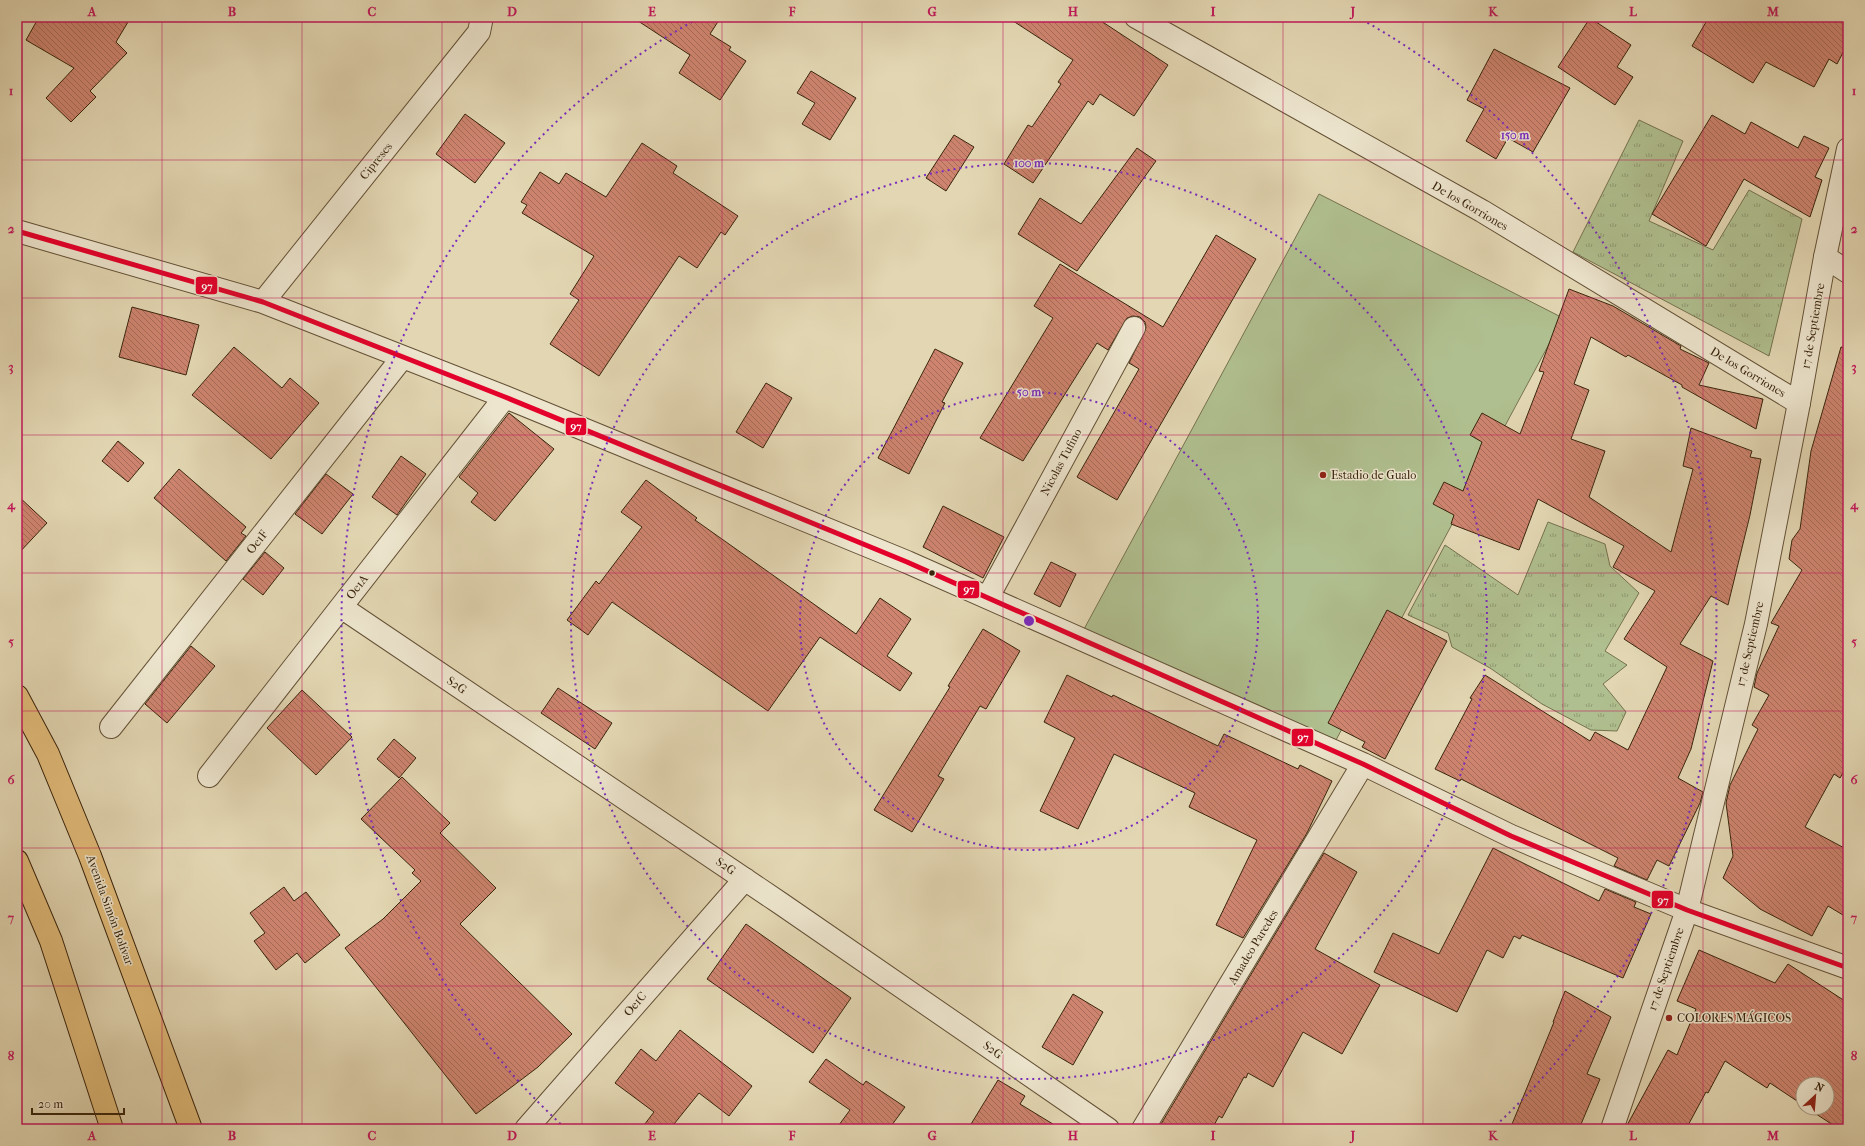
<svg xmlns="http://www.w3.org/2000/svg" width="1865" height="1146" font-family="'IM FELL French Canon',serif">
	<style>
		.grass { fill: url(#grass-tufts); stroke: #74724e }
		.park { fill: #b0bf8f; stroke: #74724e }
		.building { fill: url(#building-back-hatch); stroke: #39240c }
		.lines { fill: none; stroke-linecap: round; stroke-linejoin: round }
		.minor-casing { stroke: #645136; stroke-width: 24 }
		.tertiary-casing { stroke: #645136; stroke-width: 24 }
		.trunk-casing { stroke: #39240c; stroke-width: 24 }
		.minor { stroke: #ede5ce; stroke-width: 22 }
		.tertiary { stroke: #ede5ce; stroke-width: 22 }
		.trunk { stroke: #e2bc7a; stroke-width: 22 }
		.bus-1-casing { stroke: #ede5ce; stroke-width: 8 }
		.bus-1 { stroke: #e4002b; stroke-width: 5 }
		.grid { fill: none; stroke: #c2185b; stroke-width: 1; stroke-opacity: 0.55 }
		.ring { fill: none; stroke: #7b2cbf; stroke-width: 2; stroke-dasharray: 2 4 }
		.poi-dot { fill: #8f2418; stroke: #ede5ce; stroke-width: 1.5 }
		.bus-dot { fill: #39240c; stroke: #ede5ce; stroke-width: 1.5 }
		.labels { text-anchor: middle; stroke-width: 3; stroke-linejoin: round; paint-order: stroke }
		.street-label { font-size: 12px; fill: #39240c; stroke: #ede5ce }
		.poi-label { font-size: 12px; fill: #39240c; stroke: #ede5ce; text-anchor: start }
		.centre { fill: #7b2cbf; stroke: #ede5ce; stroke-width: 2 }
		.ring-label { font-size: 12px; text-anchor: middle; font-weight: bold; fill: #7b2cbf; stroke: #ede5ce; stroke-width: 3; stroke-linejoin: round; paint-order: stroke }
		.line-badge { stroke: #ede5ce; stroke-width: 1.5 }
		.badge-label { font-size: 11px; text-anchor: middle; font-weight: bold; fill: #fff }
		.neatline { fill: none; stroke: #c2185b; stroke-width: 1.5 }
		.grid-label { font-size: 13px; text-anchor: middle; font-weight: bold; fill: #c2185b }
	</style>
	<defs>
		<pattern id="grass-tufts" width="24" height="20" patternUnits="userSpaceOnUse"><rect width="24" height="20" fill="#b0bf8f"/><path d="M3 7l-1-3M5 7V3M7 7l1-3M15 17l-1-3M17 17v-4M19 17l1-3" fill="none" stroke="#909b73"/></pattern>
		<pattern id="building-back-hatch" width="6" height="6" patternUnits="userSpaceOnUse"><rect width="6" height="6" fill="#ce846f"/><path d="M-1 5l2 2M0 0l6 6M5-1l2 2" fill="none" stroke="#a86c5a"/></pattern>
	</defs>
	<rect width="100%" height="100%" fill="#e3d7b3"/>
	<filter id="stains"><feTurbulence type="fractalNoise" baseFrequency=".005" numOctaves="4"/><feColorMatrix values="0 0 0 0 .2 0 0 0 0 .09 0 0 0 0 .02 0 0 0 .5 -.17"/></filter>
	<radialGradient id="worn" r=".72"><stop offset=".6" stop-color="#630" stop-opacity="0"/><stop offset="1" stop-color="#630" stop-opacity=".3"/></radialGradient>
	<!-- grass -->
	<path class="grass" d="M 1639,120 L 1683,141 L 1649,221 L 1713,250 L 1749,190 L 1802,219 L 1769,356 L 1573,252 Z
		M 1548,522 L 1605,544 L 1610,566 L 1639,593 L 1605,651 L 1627,665 L 1603,684 L 1626,712 L 1617,731 L 1591,730 L 1542,704 L 1490,668 L 1452,647 L 1448,633 L 1408,615 L 1445,545 L 1518,595 Z"/>
	<!-- park -->
	<path class="park" d="M 1319,194 L 1563,318 L 1329,753 L 1083,631 Z"/>
	<!-- building -->
	<path class="building" d="M 39,17 L 131,17 L 116,42 L 127,53 L 90,91 L 96,97 L 71,122 L 46,98 L 74,68 L 26,40 Z
		M 632,17 L 721,17 L 710,34 L 731,47 L 729,50 L 746,61 L 720,100 L 679,73 L 690,55 Z
		M 1007,17 L 1095,17 L 1168,65 L 1134,116 L 1100,94 L 1093,105 L 1088,101 L 1033,183 L 1004,164 L 1028,125 L 1032,127 L 1061,84 L 1058,82 L 1073,60 Z
		M 1709,17 L 1848,17 L 1848,43 L 1837,64 L 1829,59 L 1814,87 L 1766,62 L 1753,83 L 1692,46 Z
		M 1590,18 L 1631,45 L 1617,67 L 1633,77 L 1615,105 L 1558,67 Z
		M 1494,49 L 1570,88 L 1533,152 L 1508,138 L 1496,159 L 1466,141 L 1484,109 L 1467,100 Z
		M 811,71 L 856,98 L 830,140 L 802,124 L 815,103 L 797,93 Z
		M 465,114 L 505,143 L 475,183 L 436,154 Z
		M 1712,115 L 1745,134 L 1751,122 L 1798,148 L 1804,136 L 1829,148 L 1815,177 L 1822,180 L 1810,217 L 1744,179 L 1706,246 L 1652,214 Z
		M 954,135 L 974,147 L 946,191 L 926,178 Z
		M 642,143 L 677,166 L 673,173 L 738,216 L 725,235 L 721,232 L 697,268 L 679,256 L 599,376 L 550,344 L 579,300 L 570,294 L 594,256 L 522,213 L 527,205 L 521,202 L 540,172 L 559,184 L 566,173 L 606,197 Z
		M 1137,148 L 1156,161 L 1077,271 L 1018,234 L 1040,198 L 1081,224 Z
		M 1216,235 L 1256,259 L 1117,500 L 1077,477 L 1139,369 L 1129,363 L 1146,328 L 1145,322 L 1140,317 L 1133,316 L 1127,318 L 1108,350 L 1097,343 L 1023,461 L 980,438 L 1053,318 L 1034,306 L 1060,264 L 1163,327 Z
		M 1569,289 L 1613,306 L 1681,346 L 1680,349 L 1709,363 L 1699,385 L 1763,399 L 1756,429 L 1682,387 L 1682,385 L 1628,355 L 1626,357 L 1591,337 L 1574,384 L 1589,390 L 1571,439 L 1605,451 L 1589,497 L 1671,552 L 1693,469 L 1683,466 L 1691,428 L 1752,451 L 1750,457 L 1761,459 L 1750,515 L 1728,605 L 1711,596 L 1680,644 L 1713,661 L 1691,749 L 1678,778 L 1703,792 L 1700,803 L 1669,866 L 1657,860 L 1647,880 L 1614,866 L 1618,858 L 1461,779 L 1460,781 L 1435,769 L 1472,699 L 1470,698 L 1485,675 L 1590,741 L 1595,732 L 1628,750 L 1667,667 L 1624,639 L 1655,591 L 1613,567 L 1624,546 L 1538,499 L 1519,550 L 1451,524 L 1454,515 L 1433,504 L 1444,482 L 1463,491 L 1482,442 L 1470,435 L 1482,413 L 1520,434 L 1544,372 L 1539,371 Z
		M 132,307 L 199,325 L 186,375 L 119,357 Z
		M 234,347 L 282,388 L 290,378 L 319,403 L 271,459 L 192,395 Z
		M 1841,347 L 1848,348 L 1848,765 L 1840,778 L 1834,774 L 1805,827 L 1848,850 L 1848,918 L 1828,906 L 1812,936 L 1760,909 L 1723,878 L 1733,856 L 1726,803 L 1730,785 L 1758,729 L 1752,725 L 1769,695 L 1754,687 L 1757,673 L 1779,626 L 1771,623 L 1802,570 L 1789,559 L 1792,540 L 1800,529 L 1811,451 Z
		M 935,349 L 963,363 L 942,402 L 945,403 L 909,474 L 878,458 Z
		M 766,383 L 792,398 L 763,448 L 736,432 Z
		M 509,413 L 554,449 L 495,521 L 471,502 L 478,493 L 459,477 Z
		M 118,441 L 144,463 L 128,482 L 102,461 Z
		M 401,456 L 426,474 L 397,515 L 372,497 Z
		M 179,469 L 246,527 L 241,533 L 246,536 L 226,561 L 154,498 Z
		M 326,474 L 353,494 L 322,534 L 295,514 Z
		M 646,480 L 697,518 L 695,520 L 856,634 L 880,598 L 911,619 L 887,656 L 912,673 L 900,691 L 820,637 L 768,711 L 612,602 L 588,635 L 567,620 L 596,581 L 599,584 L 642,527 L 621,512 Z
		M 17,495 L 47,523 L 17,555 Z
		M 943,506 L 1004,537 L 983,578 L 923,547 Z
		M 265,552 L 284,568 L 263,595 L 243,579 Z
		M 1051,562 L 1076,574 L 1060,607 L 1034,594 Z
		M 1387,610 L 1447,641 L 1385,759 L 1362,747 L 1365,742 L 1328,723 Z
		M 983,629 L 1020,651 L 986,709 L 980,706 L 938,776 L 944,779 L 912,832 L 874,810 L 950,687 L 948,686 Z
		M 191,646 L 215,666 L 167,723 L 145,704 Z
		M 1067,675 L 1112,697 L 1113,695 L 1218,746 L 1224,734 L 1298,769 L 1300,765 L 1332,781 L 1307,833 L 1243,938 L 1216,925 L 1257,840 L 1189,807 L 1195,793 L 1114,754 L 1078,829 L 1040,811 L 1075,738 L 1044,722 Z
		M 558,688 L 612,723 L 595,749 L 541,713 Z
		M 302,690 L 352,737 L 316,775 L 267,728 Z
		M 394,739 L 416,758 L 399,778 L 377,759 Z
		M 402,777 L 450,823 L 440,833 L 496,888 L 460,924 L 572,1034 L 538,1067 L 476,1114 L 345,948 L 383,919 L 421,881 L 412,873 L 415,870 L 361,819 Z
		M 1493,848 L 1599,901 L 1605,889 L 1636,902 L 1634,907 L 1651,914 L 1623,978 L 1522,935 L 1520,939 L 1514,936 L 1503,958 L 1487,950 L 1457,1012 L 1374,972 L 1393,933 L 1439,954 Z
		M 1324,853 L 1357,872 L 1315,949 L 1380,985 L 1342,1054 L 1303,1032 L 1273,1087 L 1248,1073 L 1246,1078 L 1244,1077 L 1222,1118 L 1219,1116 L 1212,1129 L 1158,1129 Z
		M 284,887 L 294,901 L 306,892 L 340,935 L 305,963 L 297,953 L 276,970 L 254,941 L 265,933 L 250,913 Z
		M 746,924 L 851,998 L 813,1053 L 707,979 Z
		M 1699,950 L 1775,983 L 1788,964 L 1848,1003 L 1848,1129 L 1839,1129 L 1807,1108 L 1827,1108 L 1827,1084 L 1803,1084 L 1803,1105 L 1770,1083 L 1767,1088 L 1725,1061 L 1708,1093 L 1706,1092 L 1686,1129 L 1625,1129 L 1668,1050 L 1677,1055 L 1696,1009 L 1677,1001 Z
		M 1565,991 L 1611,1017 L 1587,1074 L 1600,1079 L 1579,1129 L 1510,1129 L 1554,1022 L 1553,1022 Z
		M 1073,994 L 1103,1012 L 1073,1065 L 1042,1047 Z
		M 680,1030 L 752,1086 L 729,1116 L 699,1093 L 670,1129 L 641,1129 L 654,1112 L 615,1083 L 641,1049 L 656,1061 Z
		M 826,1059 L 863,1085 L 866,1081 L 905,1107 L 889,1129 L 836,1129 L 850,1110 L 809,1082 Z
		M 998,1080 L 1025,1096 L 1020,1104 L 1061,1129 L 968,1129 Z"/>
	<g class="lines">
		<defs>
			<path id="minor" d="M 1136,17 L 1482,211 L 1799,403
				M 17,231 L 263,302 L 505,397 L 907,562 L 1363,764 L 1511,836 L 1687,910
				M 1825,257 L 1848,272
				M 263,302 L 479,32 L 482,17
				M 988,597 L 1134,328
				M 341,607 L 780,903 L 1108,1129
				M 111,727 L 402,358
				M 209,776 L 505,397
				M 526,1129 L 745,879
				M 1143,1129 L 1363,764"/>
			<path id="tertiary" d="M 1687,910 L 1848,968
				M 1612,1129 L 1687,910 L 1756,624 L 1799,403 L 1825,257 L 1848,149"/>
			<path id="trunk" d="M 17,696 L 48,754 L 90,856 L 191,1129
				M 17,861 L 51,941 L 112,1129"/>
		</defs>
		<!-- minor casing -->
		<use href="#minor" class="minor-casing"/>
		<!-- tertiary casing -->
		<use href="#tertiary" class="tertiary-casing"/>
		<!-- trunk casing -->
		<use href="#trunk" class="trunk-casing"/>
		<!-- minor -->
		<use href="#minor" class="minor"/>
		<!-- tertiary -->
		<use href="#tertiary" class="tertiary"/>
		<!-- trunk -->
		<use href="#trunk" class="trunk"/>
		<defs>
			<path id="bus-1" d="M 17,231 L 263,302 L 505,397 L 907,562 L 1363,764 L 1511,836 L 1687,910 L 1848,968"/>
		</defs>
		<!-- bus-1 casing -->
		<use href="#bus-1" class="bus-1-casing"/>
		<!-- bus-1 -->
		<use href="#bus-1" class="bus-1"/>
	</g>
	<!-- grid -->
	<path class="grid" d="M 162,17 L 162,1129M 302,17 L 302,1129M 442,17 L 442,1129M 582,17 L 582,1129M 722,17 L 722,1129M 862,17 L 862,1129M 1003,17 L 1003,1129M 1143,17 L 1143,1129M 1283,17 L 1283,1129M 1423,17 L 1423,1129M 1563,17 L 1563,1129M 1703,17 L 1703,1129M 17,160 L 1848,160M 17,298 L 1848,298M 17,435 L 1848,435M 17,573 L 1848,573M 17,711 L 1848,711M 17,848 L 1848,848M 17,986 L 1848,986"/>
	<!-- distance rings -->
	<g class="ring">
		<circle cx="1029" cy="621" r="229"/>
		<circle cx="1029" cy="621" r="458"/>
		<path d="M565 1128A687 687 0 0 1 701 17M1357 17A687 687 0 0 1 1493 1128"/>
	</g>
	<!-- markers -->
	<g class="poi-dot">
		<circle cx="1323" cy="475" r="4"/>
		<circle cx="1669" cy="1018" r="4"/>
	</g>
	<circle class="bus-dot" cx="932" cy="573" r="3.5"/>
	<g class="labels">
		<!-- street labels -->
		<g class="street-label">
			<text transform="translate(376 161) rotate(-51)" y="4">Cipreses</text>
			<text transform="translate(1470 206) rotate(30)" y="4">De los Gorriones</text>
			<text transform="translate(1813 326) rotate(-80)" y="4">17 de Septiembre</text>
			<text transform="translate(1748 372) rotate(31)" y="4">De los Gorriones</text>
			<text transform="translate(1061 462) rotate(-62)" y="4">Nicolas Tufino</text>
			<text transform="translate(257 542) rotate(-52)" y="4">Oe1F</text>
			<text transform="translate(357 587) rotate(-52)" y="4">Oe1A</text>
			<text transform="translate(1750 644) rotate(-77)" y="4">17 de Septiembre</text>
			<text transform="translate(457 685) rotate(34)" y="4">S2G</text>
			<text transform="translate(726 866) rotate(34)" y="4">S2G</text>
			<text transform="translate(110 910) rotate(70)" y="4">Avenida Simón Bolívar</text>
			<text transform="translate(1253 947) rotate(-59)" y="4">Amadeo Paredes</text>
			<text transform="translate(1666 969) rotate(-71)" y="4">17 de Septiembre</text>
			<text transform="translate(635 1004) rotate(-49)" y="4">Oe1C</text>
			<text transform="translate(993 1050) rotate(35)" y="4">S2G</text>
		</g>
		<!-- poi labels -->
		<g class="poi-label">
			<text x="1331" y="479">Estadio de Gualo</text>
			<text x="1677" y="1022">COLORES MÁGICOS</text>
		</g>
	</g>
	<circle cx="1029" cy="621" r="6" class="centre"/>
	<g class="ring-label">
		<text x="1515" y="139">150 m</text>
		<text x="1029" y="167">100 m</text>
		<text x="1029" y="396">50 m</text>
	</g>
	<g class="line-badge">
		<rect x="195" y="276" width="23" height="19" rx="4" fill="#e4002b"/>
		<rect x="565" y="417" width="22" height="19" rx="4" fill="#e4002b"/>
		<rect x="957" y="580" width="23" height="19" rx="4" fill="#e4002b"/>
		<rect x="1291" y="728" width="23" height="19" rx="4" fill="#e4002b"/>
		<rect x="1651" y="890" width="23" height="19" rx="4" fill="#e4002b"/>
	</g>
	<g class="badge-label">
		<text x="207" y="290">97</text>
		<text x="576" y="430">97</text>
		<text x="969" y="593">97</text>
		<text x="1303" y="741">97</text>
		<text x="1663" y="904">97</text>
	</g>
	<!-- margin -->
	<rect width="1865" height="1146" fill="none" stroke="#e3d7b3" stroke-width="44"/>
	<!-- north arrow -->
	<g transform="translate(1815 1096) rotate(26)"><circle r="19" fill="#ede5ce" stroke="#a59880"/>
	<path d="M0-3L7 15L0 10L-7 15Z" fill="#8f2418"/>
	<text y="-6" font-size="11" font-weight="bold" text-anchor="middle" fill="#39240c">N</text>
	</g>
	<!-- scale -->
	<path d="M32 1108v6h92v-6" fill="none" stroke="#39240c" stroke-width="2"/>
	<text x="38" y="1108" font-size="12" fill="#39240c" stroke="#ede5ce" stroke-width="3" paint-order="stroke">20 m</text>
	<rect x="22" y="22" width="1821" height="1102" class="neatline"/>
	<g class="grid-label">
		<text x="92" y="16">A</text>
		<text x="232" y="16">B</text>
		<text x="372" y="16">C</text>
		<text x="512" y="16">D</text>
		<text x="652" y="16">E</text>
		<text x="792" y="16">F</text>
		<text x="932" y="16">G</text>
		<text x="1073" y="16">H</text>
		<text x="1213" y="16">I</text>
		<text x="1353" y="16">J</text>
		<text x="1493" y="16">K</text>
		<text x="1633" y="16">L</text>
		<text x="1773" y="16">M</text>
		<text x="11" y="95">1</text>
		<text x="1854" y="95">1</text>
		<text x="11" y="233">2</text>
		<text x="1854" y="233">2</text>
		<text x="11" y="371">3</text>
		<text x="1854" y="371">3</text>
		<text x="11" y="509">4</text>
		<text x="1854" y="509">4</text>
		<text x="11" y="646">5</text>
		<text x="1854" y="646">5</text>
		<text x="11" y="784">6</text>
		<text x="1854" y="784">6</text>
		<text x="11" y="922">7</text>
		<text x="1854" y="922">7</text>
		<text x="11" y="1060">8</text>
		<text x="1854" y="1060">8</text>
		<text x="92" y="1140">A</text>
		<text x="232" y="1140">B</text>
		<text x="372" y="1140">C</text>
		<text x="512" y="1140">D</text>
		<text x="652" y="1140">E</text>
		<text x="792" y="1140">F</text>
		<text x="932" y="1140">G</text>
		<text x="1073" y="1140">H</text>
		<text x="1213" y="1140">I</text>
		<text x="1353" y="1140">J</text>
		<text x="1493" y="1140">K</text>
		<text x="1633" y="1140">L</text>
		<text x="1773" y="1140">M</text>
	</g>
	<rect width="100%" height="100%" filter="url(#stains)"/>
	<rect width="100%" height="100%" fill="url(#worn)"/>
</svg>
